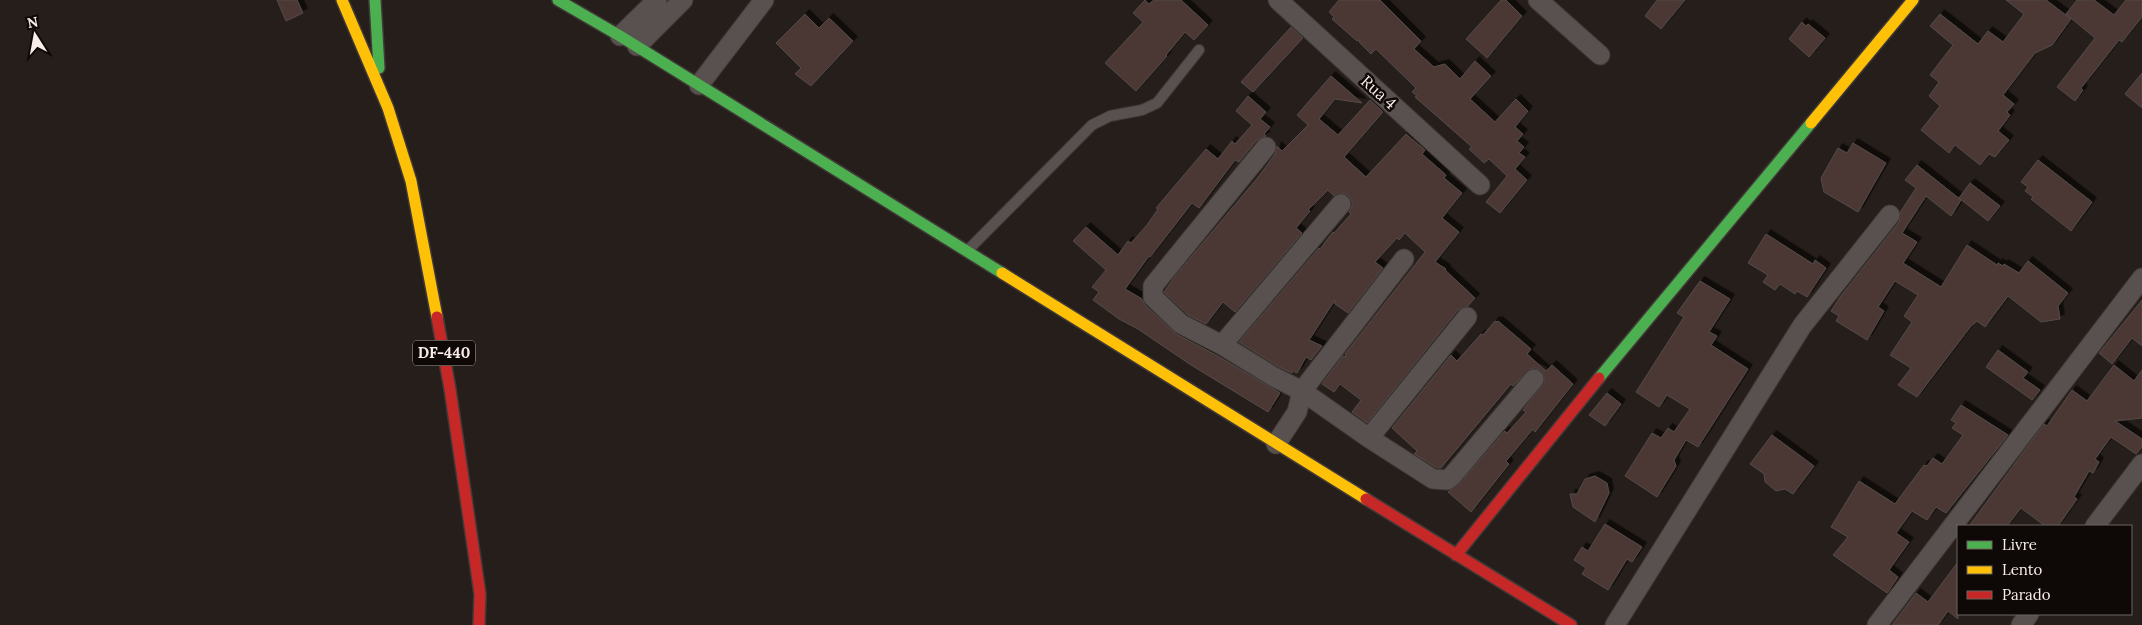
<svg xmlns="http://www.w3.org/2000/svg" width="2142" height="625" font-family="Lora,serif">
	<style>
		.building { fill: #4c3936; stroke: #524b48; filter: url(#shadow) }
		.lines { fill: none; stroke-linecap: round; stroke-linejoin: round }
		.lane-casing { stroke: #403937; stroke-width: 12 }
		.street-casing { stroke: #403937; stroke-width: 21 }
		.fast-casing { stroke: #403937; stroke-width: 14 }
		.slow-casing { stroke: #403937; stroke-width: 14 }
		.jam-casing { stroke: #403937; stroke-width: 14 }
		.lane { stroke: #58514f; stroke-width: 10 }
		.street { stroke: #58514f; stroke-width: 19 }
		.fast { stroke: #4caf50; stroke-width: 11 }
		.slow { stroke: #ffc107; stroke-width: 11 }
		.jam { stroke: #c62828; stroke-width: 11 }
		.labels { text-anchor: middle; stroke-width: 5; stroke-linejoin: round; paint-order: stroke }
		.shield { fill: #0e0806; stroke: #b2a8a5; stroke-width: 1 }
		.shield-label { font-size: 15px; font-weight: bold; fill: #f8ede9 }
		.street-label { font-size: 16px; fill: #f8ede9; stroke: #0e0806 }
	</style>
	<defs>
		<filter id="shadow"><feDropShadow dx="4.5" dy="-4.5" stdDeviation="0" flood-color="#0009"/></filter>
	</defs>
	<rect width="100%" height="100%" fill="#261e1a"/>
	<!-- building -->
	<path class="building" d="M 277,0 L 297,0 L 303,13 L 286,21 Z
		M 1145,0 L 1149,4 L 1154,0 L 1181,0 L 1208,25 L 1194,40 L 1185,32 L 1166,55 L 1167,56 L 1136,91 L 1105,63 L 1143,22 L 1133,13 Z
		M 1339,0 L 1380,0 L 1421,41 L 1414,49 L 1434,67 L 1445,64 L 1460,79 L 1475,61 L 1491,76 L 1470,99 L 1495,122 L 1516,99 L 1528,111 L 1515,127 L 1523,134 L 1517,141 L 1524,147 L 1519,153 L 1525,157 L 1515,169 L 1527,180 L 1500,213 L 1486,202 L 1507,176 L 1489,159 L 1484,163 L 1469,149 L 1472,147 L 1415,97 L 1417,96 L 1412,92 L 1416,88 L 1376,49 L 1371,54 L 1359,42 L 1360,40 L 1357,41 L 1332,19 L 1334,17 L 1329,12 Z
		M 1501,0 L 1506,0 L 1522,16 L 1487,58 L 1466,39 Z
		M 1657,0 L 1685,0 L 1661,29 L 1645,16 Z
		M 2006,0 L 2046,0 L 2071,19 L 2052,45 L 2035,53 L 2003,95 L 2014,104 L 2007,112 L 2010,115 L 1998,131 L 2009,140 L 1995,157 L 1989,154 L 1980,165 L 1955,145 L 1949,153 L 1921,130 L 1940,106 L 1929,96 L 1939,82 L 1930,75 L 1953,45 L 1930,26 L 1940,14 L 1978,44 L 1988,31 L 2003,42 L 2024,14 Z
		M 2077,0 L 2094,0 L 2114,15 L 2126,0 L 2142,0 L 2142,17 L 2122,42 L 2119,40 L 2081,88 L 2083,90 L 2075,101 L 2057,87 L 2095,38 L 2066,14 Z
		M 805,14 L 819,28 L 829,18 L 853,41 L 811,86 L 795,74 L 801,68 L 776,43 Z
		M 1802,22 L 1806,26 L 1808,24 L 1825,38 L 1809,57 L 1789,39 Z
		M 1291,27 L 1303,38 L 1253,92 L 1241,82 Z
		M 2142,73 L 2142,108 L 2125,94 Z
		M 1331,76 L 1362,103 L 1335,99 L 1319,119 L 1338,135 L 1370,100 L 1383,112 L 1344,157 L 1366,177 L 1406,134 L 1425,150 L 1422,154 L 1446,175 L 1444,178 L 1462,193 L 1442,218 L 1459,232 L 1435,262 L 1446,269 L 1445,270 L 1475,298 L 1468,306 L 1458,310 L 1367,423 L 1352,412 L 1361,400 L 1340,384 L 1334,392 L 1322,384 L 1343,356 L 1346,357 L 1345,354 L 1425,252 L 1405,233 L 1399,240 L 1397,238 L 1375,262 L 1383,268 L 1348,313 L 1335,304 L 1335,300 L 1309,340 L 1322,346 L 1311,360 L 1306,357 L 1297,373 L 1293,371 L 1292,373 L 1279,367 L 1239,342 L 1319,248 L 1320,249 L 1333,232 L 1334,233 L 1351,214 L 1349,212 L 1352,206 L 1352,201 L 1348,195 L 1342,193 L 1334,196 L 1328,190 L 1308,210 L 1310,211 L 1296,228 L 1302,233 L 1235,312 L 1223,302 L 1206,324 L 1188,315 L 1164,292 L 1176,275 L 1259,176 L 1275,154 L 1277,146 L 1282,151 L 1308,125 L 1297,115 Z
		M 1248,96 L 1266,112 L 1260,119 L 1270,127 L 1264,134 L 1266,136 L 1257,140 L 1239,162 L 1235,160 L 1199,208 L 1192,203 L 1150,257 L 1149,256 L 1125,289 L 1142,299 L 1145,305 L 1176,334 L 1216,355 L 1280,393 L 1268,412 L 1191,365 L 1138,329 L 1119,319 L 1093,300 L 1099,292 L 1092,287 L 1106,270 L 1073,241 L 1086,227 L 1118,255 L 1128,241 L 1131,243 L 1147,225 L 1158,209 L 1156,208 L 1206,149 L 1218,159 L 1232,141 L 1235,144 L 1252,125 L 1236,111 Z
		M 1853,143 L 1886,163 L 1858,212 L 1824,192 L 1821,178 L 1838,148 L 1847,153 Z
		M 2038,160 L 2092,202 L 2071,231 L 2031,199 L 2033,197 L 2025,191 L 2028,187 L 2021,182 Z
		M 1917,165 L 1961,200 L 1951,216 L 1926,196 L 1902,233 L 1917,242 L 1903,263 L 1941,287 L 1967,245 L 1997,265 L 1998,263 L 2003,266 L 2004,264 L 2019,273 L 2028,261 L 2068,293 L 2058,306 L 2060,319 L 2041,322 L 2008,296 L 1985,327 L 1977,321 L 1971,326 L 1917,397 L 1898,385 L 1911,368 L 1890,355 L 1912,322 L 1904,316 L 1918,295 L 1895,281 L 1878,307 L 1884,311 L 1867,340 L 1836,321 L 1839,316 L 1831,311 L 1840,297 L 1899,222 L 1901,211 L 1916,188 L 1905,180 Z
		M 1970,183 L 2000,206 L 1988,221 L 1959,198 Z
		M 1766,234 L 1813,264 L 1815,260 L 1826,268 L 1807,297 L 1797,291 L 1795,294 L 1780,284 L 1775,290 L 1763,282 L 1768,275 L 1748,263 Z
		M 1700,281 L 1730,299 L 1709,332 L 1717,336 L 1711,345 L 1748,369 L 1698,447 L 1686,440 L 1674,460 L 1676,466 L 1657,497 L 1625,476 L 1652,433 L 1661,438 L 1668,428 L 1674,432 L 1690,409 L 1667,395 L 1659,407 L 1636,392 L 1684,317 L 1677,313 Z
		M 2142,300 L 2142,346 L 2132,338 L 2112,364 L 2099,353 Z
		M 1495,321 L 1497,322 L 1498,321 L 1531,349 L 1527,354 L 1546,371 L 1552,365 L 1573,384 L 1535,432 L 1533,429 L 1506,461 L 1509,464 L 1471,512 L 1448,492 L 1460,483 L 1505,431 L 1507,433 L 1526,412 L 1523,410 L 1545,381 L 1542,371 L 1536,368 L 1530,369 L 1513,386 L 1511,384 L 1441,468 L 1437,468 L 1414,454 L 1417,451 L 1392,428 L 1451,355 L 1457,361 L 1481,334 L 1483,335 Z
		M 1998,350 L 2028,372 L 2023,378 L 2040,390 L 2032,400 L 1986,367 Z
		M 2114,365 L 2134,381 L 2142,370 L 2142,418 L 2115,421 L 2142,439 L 2142,447 L 2136,454 L 2111,437 L 2095,459 L 2099,462 L 2093,473 L 2089,471 L 2074,497 L 2077,499 L 2058,526 L 2045,526 L 2021,508 L 2007,526 L 1969,526 L 2044,424 L 2047,426 L 2072,390 L 2087,401 Z
		M 1607,393 L 1621,404 L 1605,426 L 1589,415 Z
		M 1961,405 L 2008,435 L 1946,513 L 1936,507 L 1927,520 L 1912,511 L 1896,533 L 1909,542 L 1889,570 L 1898,577 L 1887,593 L 1833,555 L 1848,537 L 1831,527 L 1859,481 L 1895,504 L 1924,465 L 1927,466 L 1933,458 L 1942,464 L 1963,435 L 1952,428 L 1956,423 L 1951,420 Z
		M 1772,435 L 1814,466 L 1793,494 L 1785,489 L 1776,491 L 1765,482 L 1764,474 L 1750,464 Z
		M 1595,476 L 1607,483 L 1609,493 L 1595,522 L 1573,507 L 1570,494 L 1577,494 L 1585,479 Z
		M 1605,524 L 1642,547 L 1632,562 L 1627,559 L 1608,590 L 1582,574 L 1586,568 L 1574,560 L 1582,547 L 1588,551 Z
		M 1958,562 L 1958,619 L 1948,611 L 1938,625 L 1892,625 L 1916,593 L 1928,602 Z"/>
	<g class="lines">
		<defs>
			<path id="lane" d="M 967,251 L 1092,125 L 1110,116 L 1142,110 L 1157,103 L 1199,50"/>
			<path id="street" d="M 1278,0 L 1480,185
				M 1538,0 L 1600,55
				M 620,36 L 657,0
				M 637,46 L 683,0
				M 699,85 L 764,0
				M 1266,147 L 1153,286 L 1153,297 L 1181,324 L 1222,345 L 1274,377 L 1302,391 L 1369,438 L 1433,479 L 1447,480 L 1452,476 L 1534,379
				M 1222,345 L 1341,204
				M 1369,438 L 1467,317
				M 1276,444 L 1297,412 L 1302,391 L 1404,259
				M 2095,526 L 2142,464
				M 1615,625 L 1802,326 L 1890,215
				M 1877,625 L 2142,278
				M 2021,625 L 2029,614"/>
			<path id="fast" d="M 375,0 L 379,68
				M 558,0 L 620,36 L 1002,273
				M 1599,378 L 1811,123"/>
			<path id="slow" d="M 342,0 L 388,108 L 411,181 L 437,317
				M 1811,123 L 1913,0
				M 1002,273 L 1366,499"/>
			<path id="jam" d="M 437,317 L 450,389 L 480,594 L 479,625
				M 1366,499 L 1571,625
				M 1456,555 L 1599,378"/>
		</defs>
		<!-- lane casing -->
		<use href="#lane" class="lane-casing"/>
		<!-- street casing -->
		<use href="#street" class="street-casing"/>
		<!-- fast casing -->
		<use href="#fast" class="fast-casing"/>
		<!-- slow casing -->
		<use href="#slow" class="slow-casing"/>
		<!-- jam casing -->
		<use href="#jam" class="jam-casing"/>
		<!-- lane -->
		<use href="#lane" class="lane"/>
		<!-- street -->
		<use href="#street" class="street"/>
		<!-- fast -->
		<use href="#fast" class="fast"/>
		<!-- slow -->
		<use href="#slow" class="slow"/>
		<!-- jam -->
		<use href="#jam" class="jam"/>
	</g>
	<g class="labels">
		<!-- shield labels -->
		<rect class="shield" x="413" y="340.5" width="62" height="25" rx="4"/>
		<g class="shield-label">
			<text x="444" y="358">DF-440</text>
		</g>
		<!-- street labels -->
		<g class="street-label">
			<text transform="translate(1379 92) rotate(42)" y="6">Rua 4</text>
		</g>
	</g>
	<!-- legend -->
	<rect x="1957" y="525" width="175" height="90" fill="#0e0806" stroke="#6c6461"/>
	<rect x="1967" y="541" width="25" height="8" fill="#4caf50" stroke="#6c6461"/>
	<text x="2002" y="550" font-size="15" fill="#f8ede9">Livre</text>
	<rect x="1967" y="566" width="25" height="8" fill="#ffc107" stroke="#6c6461"/>
	<text x="2002" y="575" font-size="15" fill="#f8ede9">Lento</text>
	<rect x="1967" y="591" width="25" height="8" fill="#c62828" stroke="#6c6461"/>
	<text x="2002" y="600" font-size="15" fill="#f8ede9">Parado</text>
	<!-- north arrow -->
	<g transform="translate(35 35) rotate(349)" stroke="#0e0806" stroke-width="4" paint-order="stroke">
	<path d="M0-4L9 19L0 12L-9 19Z" fill="#f8ede9"/>
	<text y="-8" font-size="14" font-weight="bold" text-anchor="middle" fill="#f8ede9">N</text>
	</g>
</svg>
